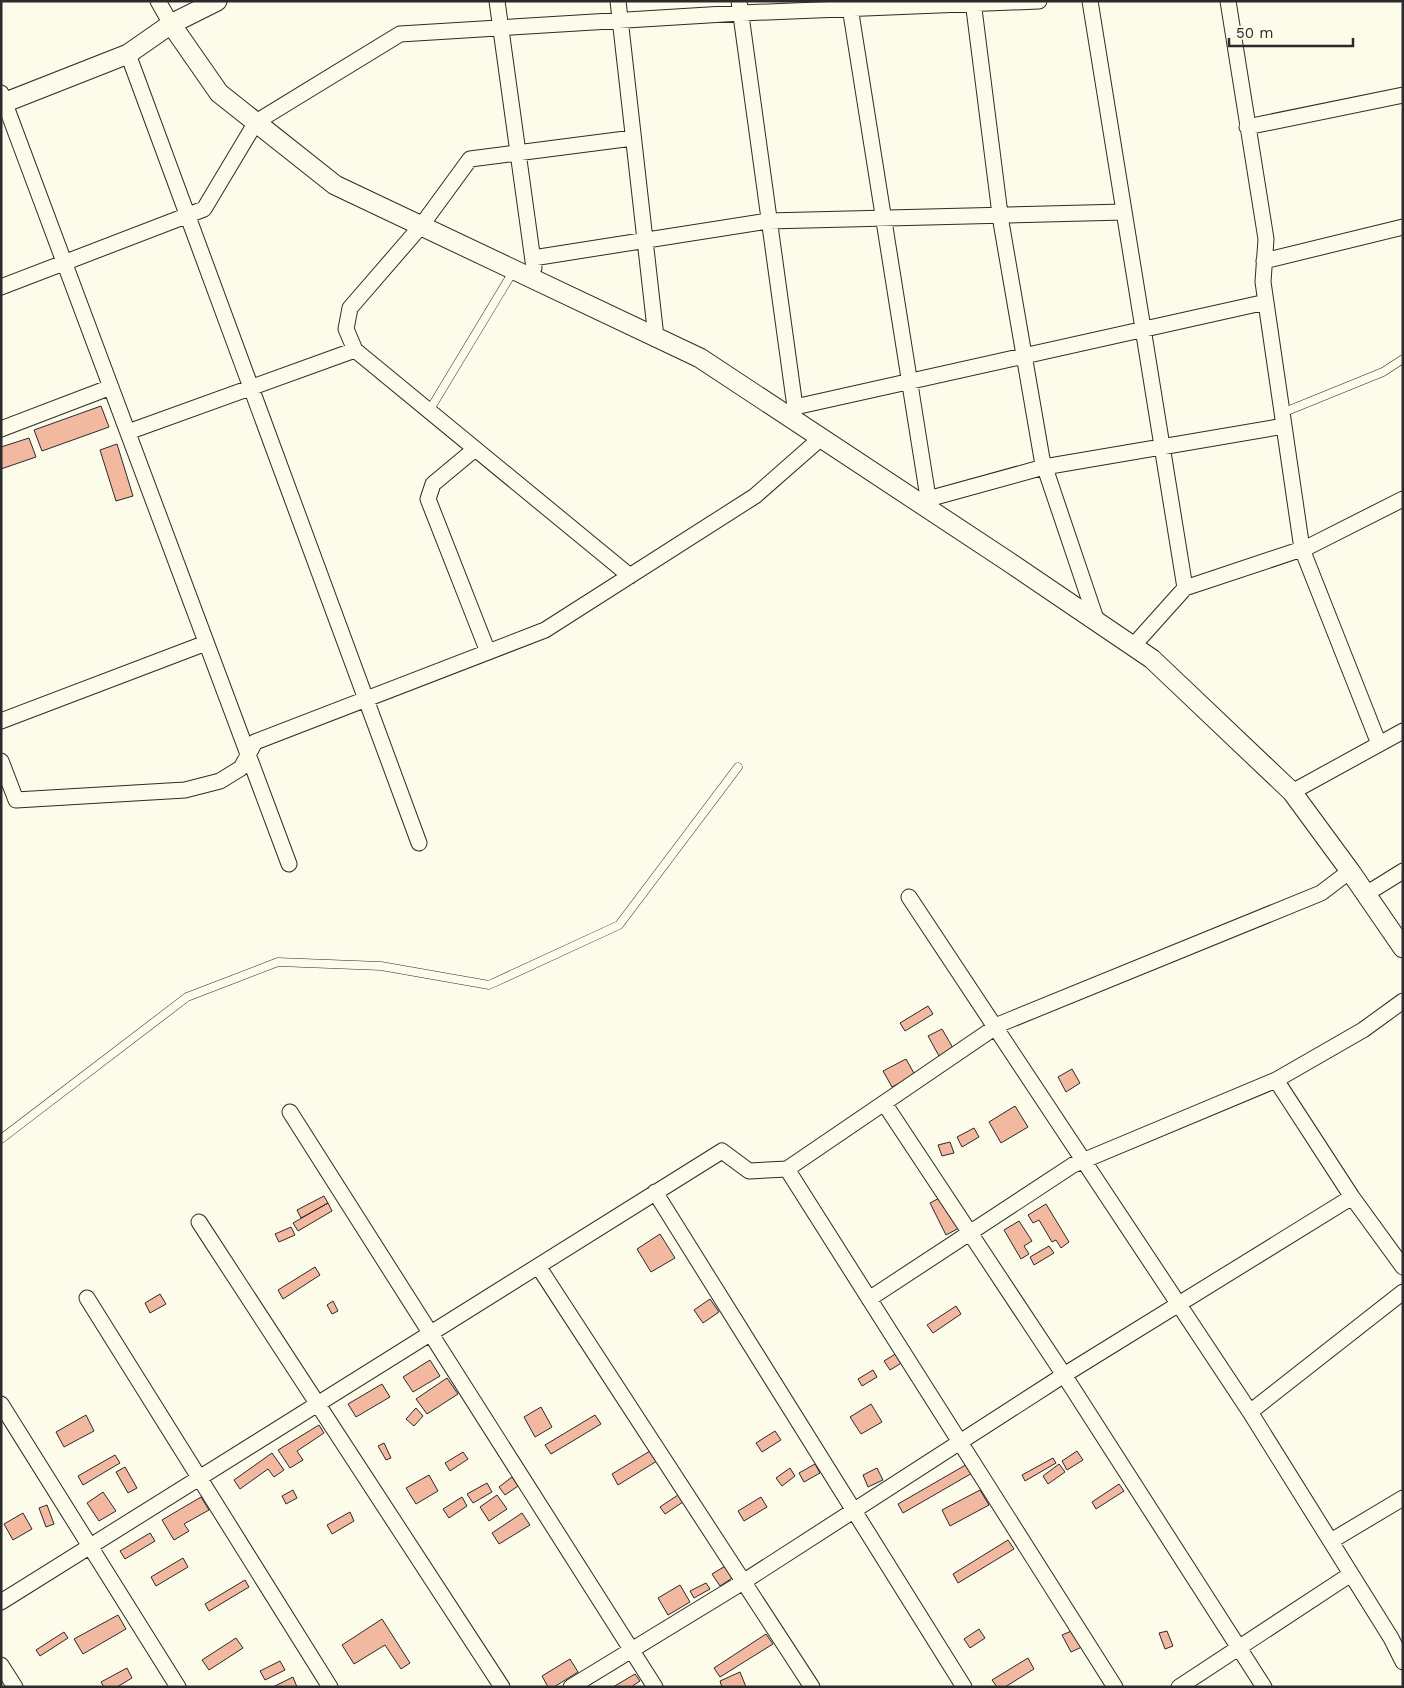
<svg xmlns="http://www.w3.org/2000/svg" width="1404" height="1688" font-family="'Work Sans',sans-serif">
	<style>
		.building { fill: #f2b8a0; stroke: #2b2b2b }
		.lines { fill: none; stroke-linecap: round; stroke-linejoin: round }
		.service-casing { stroke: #2b2b2b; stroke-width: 9 }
		.minor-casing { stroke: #2b2b2b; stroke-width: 17 }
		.tertiary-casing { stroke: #2b2b2b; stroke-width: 21 }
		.service { stroke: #fdfbea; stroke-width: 8 }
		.minor { stroke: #fdfbea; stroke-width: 15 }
		.tertiary { stroke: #fdfbea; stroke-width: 19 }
	</style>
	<rect width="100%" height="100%" fill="#fdfbea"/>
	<!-- building -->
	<path class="building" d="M 101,406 L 109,427 L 42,451 L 34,430 Z
		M 29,438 L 36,457 L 1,469 L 1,447 Z
		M 117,444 L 133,496 L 116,501 L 100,450 Z
		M 928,1006 L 933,1014 L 905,1031 L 900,1023 Z
		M 942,1029 L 953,1048 L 939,1056 L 928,1036 Z
		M 906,1059 L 915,1075 L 892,1087 L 883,1071 Z
		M 1072,1069 L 1080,1083 L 1066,1092 L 1058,1077 Z
		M 1015,1106 L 1028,1127 L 1001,1143 L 989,1122 Z
		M 974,1128 L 979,1137 L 962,1147 L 957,1137 Z
		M 950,1142 L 954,1153 L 942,1156 L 938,1145 Z
		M 945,1195 L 961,1227 L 946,1235 L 930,1203 Z
		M 324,1196 L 328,1203 L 301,1218 L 297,1210 Z
		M 328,1203 L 332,1211 L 298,1231 L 293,1223 Z
		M 1046,1204 L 1069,1242 L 1061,1248 L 1056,1240 L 1052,1242 L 1039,1220 L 1033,1223 L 1028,1215 Z
		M 1019,1221 L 1032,1241 L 1024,1246 L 1029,1254 L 1021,1259 L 1004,1230 Z
		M 291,1227 L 295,1235 L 279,1242 L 275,1234 Z
		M 660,1234 L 675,1258 L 651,1272 L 637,1249 Z
		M 1049,1246 L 1054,1253 L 1034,1265 L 1030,1257 Z
		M 315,1267 L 320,1275 L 283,1299 L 278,1290 Z
		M 160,1294 L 166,1304 L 150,1313 L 145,1303 Z
		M 710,1299 L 719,1312 L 703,1323 L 694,1310 Z
		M 333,1301 L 338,1311 L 332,1314 L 327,1305 Z
		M 956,1306 L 961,1314 L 933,1333 L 927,1325 Z
		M 897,1353 L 903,1362 L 890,1370 L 884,1361 Z
		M 430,1360 L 440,1376 L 413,1392 L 403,1377 Z
		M 873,1370 L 877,1377 L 862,1386 L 858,1379 Z
		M 447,1378 L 458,1394 L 427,1414 L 416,1399 Z
		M 382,1384 L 390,1397 L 356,1417 L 348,1404 Z
		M 871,1404 L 882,1422 L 861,1434 L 850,1417 Z
		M 541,1407 L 552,1427 L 535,1437 L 524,1417 Z
		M 416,1408 L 423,1416 L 414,1426 L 406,1419 Z
		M 86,1415 L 94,1431 L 64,1447 L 56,1432 Z
		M 595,1415 L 601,1424 L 551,1454 L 545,1445 Z
		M 319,1425 L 324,1433 L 297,1451 L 303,1460 L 290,1468 L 278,1450 Z
		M 775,1431 L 781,1440 L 762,1452 L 756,1443 Z
		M 384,1443 L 391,1458 L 386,1460 L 378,1446 Z
		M 650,1451 L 657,1461 L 618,1485 L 612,1474 Z
		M 1077,1451 L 1083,1460 L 1067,1470 L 1062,1461 Z
		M 463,1452 L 468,1459 L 450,1471 L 445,1463 Z
		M 272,1453 L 284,1470 L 274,1477 L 268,1469 L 240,1489 L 234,1480 Z
		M 115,1455 L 120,1463 L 83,1485 L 78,1476 Z
		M 1053,1458 L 1056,1463 L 1025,1481 L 1022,1475 Z
		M 969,1463 L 974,1472 L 903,1513 L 898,1504 Z
		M 815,1464 L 820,1473 L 804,1482 L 799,1473 Z
		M 1059,1464 L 1065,1472 L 1048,1484 L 1043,1476 Z
		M 125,1467 L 137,1488 L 128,1493 L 116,1472 Z
		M 790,1468 L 795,1476 L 782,1486 L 776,1478 Z
		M 877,1468 L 883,1480 L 868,1487 L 863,1475 Z
		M 429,1475 L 438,1491 L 416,1504 L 406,1488 Z
		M 512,1477 L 518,1486 L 505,1495 L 499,1487 Z
		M 487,1483 L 492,1492 L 473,1503 L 467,1494 Z
		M 1119,1484 L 1124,1491 L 1096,1509 L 1092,1502 Z
		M 293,1490 L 297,1498 L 286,1504 L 282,1496 Z
		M 980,1490 L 989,1505 L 950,1526 L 942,1510 Z
		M 103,1492 L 116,1511 L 99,1521 L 87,1503 Z
		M 681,1493 L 686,1500 L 665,1514 L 660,1507 Z
		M 497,1495 L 507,1509 L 489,1521 L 480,1507 Z
		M 201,1497 L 209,1510 L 184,1524 L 189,1531 L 174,1540 L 162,1520 Z
		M 462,1497 L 467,1506 L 449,1518 L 443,1509 Z
		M 761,1497 L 767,1507 L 744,1521 L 738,1511 Z
		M 47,1505 L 54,1524 L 46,1527 L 39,1508 Z
		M 350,1512 L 354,1521 L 332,1534 L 327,1525 Z
		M 23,1513 L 32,1529 L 13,1540 L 4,1524 Z
		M 522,1513 L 530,1525 L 499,1544 L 492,1533 Z
		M 150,1533 L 155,1541 L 125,1559 L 120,1551 Z
		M 1008,1540 L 1014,1549 L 958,1583 L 953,1574 Z
		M 183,1558 L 188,1567 L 156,1586 L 151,1577 Z
		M 727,1565 L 734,1577 L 720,1586 L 712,1574 Z
		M 245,1580 L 249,1587 L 209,1611 L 205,1604 Z
		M 706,1583 L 710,1589 L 694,1598 L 690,1591 Z
		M 680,1585 L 690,1602 L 668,1615 L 658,1598 Z
		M 118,1615 L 126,1629 L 83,1654 L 74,1639 Z
		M 382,1619 L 410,1663 L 401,1669 L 385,1645 L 354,1664 L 342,1645 Z
		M 979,1629 L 985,1638 L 970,1648 L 964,1639 Z
		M 1076,1629 L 1084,1646 L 1071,1652 L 1062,1635 Z
		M 1167,1631 L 1173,1646 L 1165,1649 L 1159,1633 Z
		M 64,1632 L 68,1638 L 40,1656 L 36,1650 Z
		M 766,1634 L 773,1644 L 720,1677 L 714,1668 Z
		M 236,1638 L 243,1648 L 209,1670 L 202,1660 Z
		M 1028,1658 L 1034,1669 L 1005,1687 L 997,1687 L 992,1680 Z
		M 570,1659 L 578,1672 L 554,1687 L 548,1687 L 542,1676 Z
		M 280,1661 L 285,1670 L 265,1680 L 260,1671 Z
		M 127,1668 L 132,1678 L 117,1687 L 104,1687 L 101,1682 Z
		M 740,1672 L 746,1687 L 722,1687 L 720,1681 Z
		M 635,1674 L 640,1681 L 631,1687 L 613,1687 Z
		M 293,1677 L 297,1687 L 273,1687 Z"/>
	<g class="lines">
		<defs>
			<path id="service" d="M 429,411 L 514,270
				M 1282,413 L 1383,372 L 1403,359
				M 1,1139 L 187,997 L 278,962 L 381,966 L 489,985 L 619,925 L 738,767"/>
			<path id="minor" d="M 158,1 L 171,24
				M 497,1 L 534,268
				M 618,1 L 656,337
				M 739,1 L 795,407 L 794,416
				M 849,1 L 930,510
				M 973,1 L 1001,222 L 1042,459 L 1097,622
				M 1090,1 L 1185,588
				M 1228,1 L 1266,239 L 1263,282 L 1302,549 L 1379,744
				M 128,54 L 419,843
				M 1,93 L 289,864
				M 1247,127 L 1403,95
				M 533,258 L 768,221 L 1124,212
				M 1264,261 L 1403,227
				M 1,287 L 204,209 L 256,122 L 400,34 L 741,13 L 1039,1
				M 795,407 L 1266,302
				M 1,429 L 111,387
				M 128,432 L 355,350
				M 475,449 L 433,484 L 428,499 L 488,652
				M 928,499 L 1044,467 L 1284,426
				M 630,576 L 355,350 L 346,329 L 350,308 L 421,226 L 470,159 L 633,138
				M 1133,646 L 1185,588 L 1308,547 L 1403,499
				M 1,721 L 206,643
				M 1,761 L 16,800 L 185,790 L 220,781 L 241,768 L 255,742 L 545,630 L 755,496 L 821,438
				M 1292,792 L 1403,731
				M 1366,894 L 1403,871
				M 909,897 L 1250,1412 L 1391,1638 L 1403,1662
				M 884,1103 L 1064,1375 L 1264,1687
				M 290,1112 L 655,1687
				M 787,1169 L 1115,1687
				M 655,1192 L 964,1687
				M 1352,1197 L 1403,1267
				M 199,1222 L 502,1687
				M 538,1266 L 812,1687
				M 87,1298 L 330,1687
				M 869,1299 L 1073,1165 L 1276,1080
				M 1,1404 L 178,1687
				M 1250,1412 L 1403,1292
				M 1331,1541 L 1403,1498
				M 1,1602 L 722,1151 L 749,1171 L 787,1169 L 1000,1024 L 1321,893 L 1350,871
				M 1,1665 L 15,1687
				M 571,1687 L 743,1582 L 1064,1375 L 1352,1197 L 1276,1080 L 1363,1030 L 1403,1001
				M 1179,1687 L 1351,1574"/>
			<path id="tertiary" d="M 171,24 L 219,93 L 335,185 L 700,358 L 1006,560 L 1152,659 L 1292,792 L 1350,871 L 1403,948
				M 1,104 L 128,54 L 171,24 L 217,1"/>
		</defs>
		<!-- service casing -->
		<use href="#service" class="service-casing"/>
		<!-- minor casing -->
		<use href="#minor" class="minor-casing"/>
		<!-- tertiary casing -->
		<use href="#tertiary" class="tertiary-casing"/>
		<!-- service -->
		<use href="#service" class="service"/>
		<!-- minor -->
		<use href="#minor" class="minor"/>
		<!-- tertiary -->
		<use href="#tertiary" class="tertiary"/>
	</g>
	<!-- border -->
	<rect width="1404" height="1688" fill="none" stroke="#2b2b2b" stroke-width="5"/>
	<!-- scale -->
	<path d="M1229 38v8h124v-8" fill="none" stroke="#2b2b2b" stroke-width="2.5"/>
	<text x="1236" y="38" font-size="15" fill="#2b2b2b" stroke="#fdfbea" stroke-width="4" paint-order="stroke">50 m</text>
</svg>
